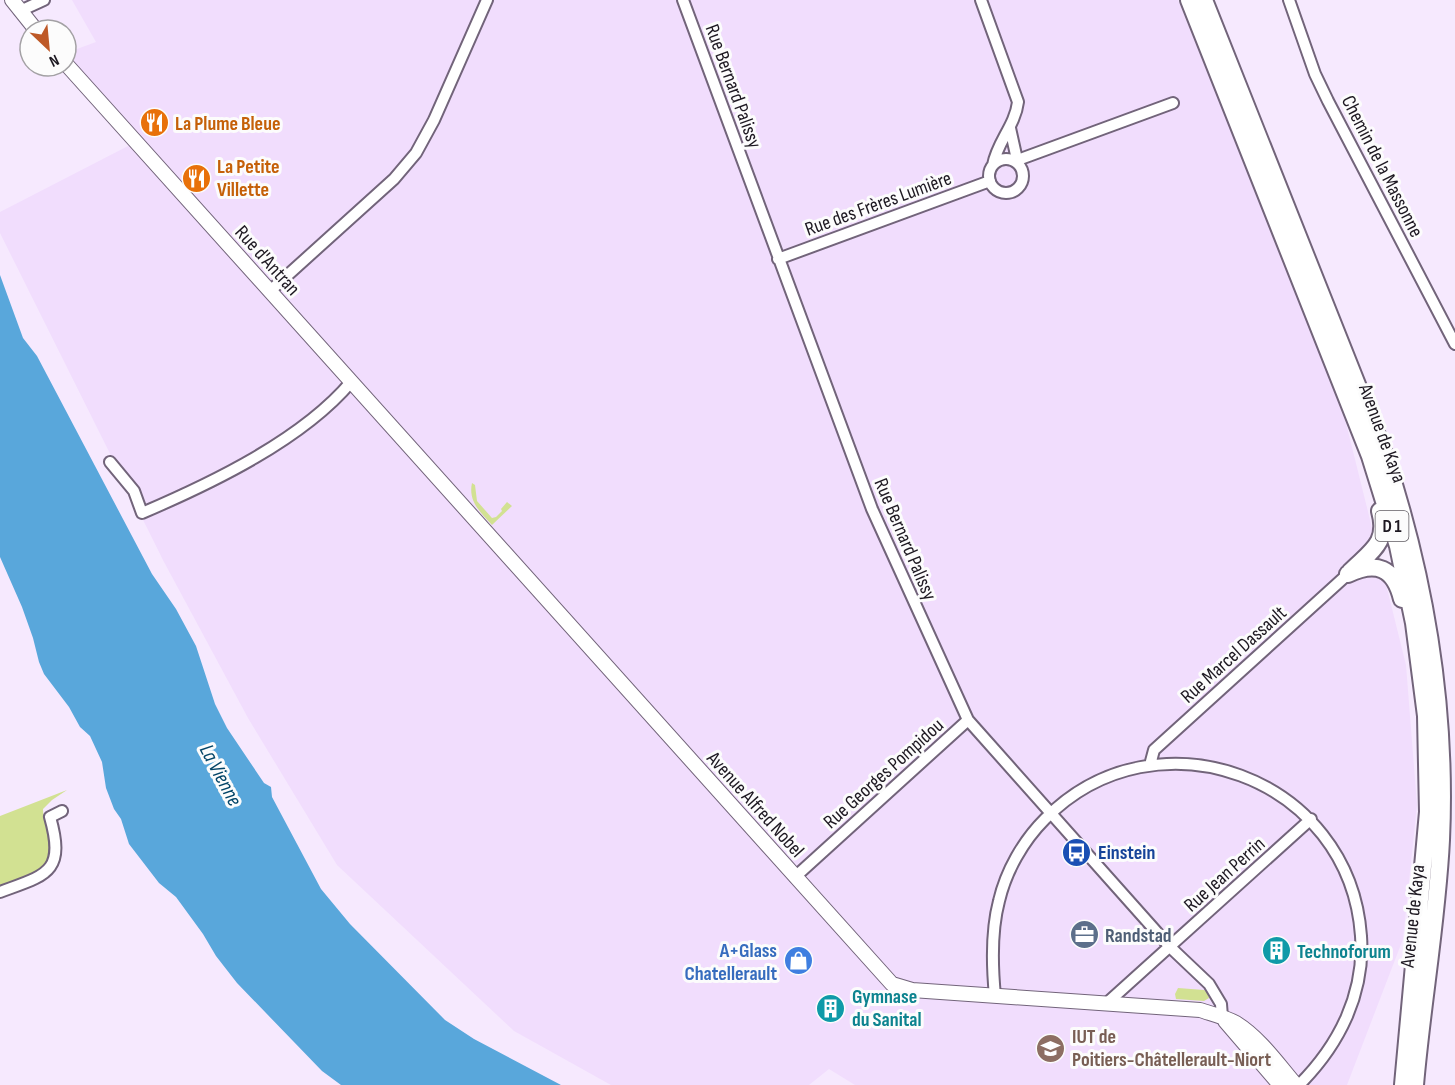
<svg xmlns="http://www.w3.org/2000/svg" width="1455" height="1085" font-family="'Sofia Sans Condensed',sans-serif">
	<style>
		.built { fill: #f1ddfd }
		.green { fill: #d2e192 }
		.water { fill: #59a7db }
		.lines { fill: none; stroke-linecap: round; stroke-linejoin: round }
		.street-casing { stroke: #72647a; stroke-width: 14 }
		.secondary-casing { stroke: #72647a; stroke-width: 16 }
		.primary-casing { stroke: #72647a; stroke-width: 20 }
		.street { stroke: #fff; stroke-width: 10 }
		.secondary { stroke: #fff; stroke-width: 14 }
		.primary { stroke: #fff; stroke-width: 16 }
		.labels { text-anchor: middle; stroke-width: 6; stroke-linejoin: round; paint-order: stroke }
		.shield { fill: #fcfcfc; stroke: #605c63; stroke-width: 1.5 }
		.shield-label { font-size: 18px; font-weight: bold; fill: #1d1821 }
		.street-label { font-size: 20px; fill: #1d1821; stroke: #fcfcfc }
		.food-label { font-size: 20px; font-weight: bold; fill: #c56008; stroke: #fcfcfc; text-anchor: start }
		.transit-label { font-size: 20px; font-weight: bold; fill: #164399; stroke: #fcfcfc; text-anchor: start }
		.service-label { font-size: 20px; font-weight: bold; fill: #4e5e75; stroke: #fcfcfc; text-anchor: start }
		.shop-label { font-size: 20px; font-weight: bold; fill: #366cbe; stroke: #fcfcfc; text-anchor: end }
		.culture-label { font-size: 20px; font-weight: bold; fill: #0d838f; stroke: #fcfcfc; text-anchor: start }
		.education-label { font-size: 20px; font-weight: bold; fill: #785e54; stroke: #fcfcfc; text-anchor: start }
		.water-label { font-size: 21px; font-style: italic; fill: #034568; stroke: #fcfcfc }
	</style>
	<rect width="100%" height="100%" fill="#f6e9fe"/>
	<!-- built -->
	<path class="built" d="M 72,0 L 1178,0 L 1273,233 L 1346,423 L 1406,665 L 1417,805 L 1403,939 L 1347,1085 L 855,1085 L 829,1069 L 809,1085 L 611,1085 L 514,1031 L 337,865 L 248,718 L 164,562 L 0,233 L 0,212 L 130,145 L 66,53 L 96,42 Z"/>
	<!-- green -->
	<path class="green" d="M 472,483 L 475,485 L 477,501 L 492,518 L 496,517 L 502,511 L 501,509 L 507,502 L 512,506 L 492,525 C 480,512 468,501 472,483 Z
		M 67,790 L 52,800 L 43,809 C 43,819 48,827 50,837 C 56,873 27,877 0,887 L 0,816 Z
		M 1178,988 L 1204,990 L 1208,993 L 1209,998 L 1204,1001 L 1176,999 L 1175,994 Z"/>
	<!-- water -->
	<path class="water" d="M 0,275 L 23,338 L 37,356 L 152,574 L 176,609 L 196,646 L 215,704 L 227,728 L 264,783 L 271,787 L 272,797 L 321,889 L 350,924 L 445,1020 L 474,1039 L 561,1085 L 341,1085 L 322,1071 L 237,983 L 216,956 L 203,934 L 176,897 L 159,883 L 129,844 L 121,819 L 114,809 L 106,788 L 102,762 L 90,736 L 80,727 L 69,707 L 44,674 L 39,662 L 33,638 L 22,607 L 0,557 Z"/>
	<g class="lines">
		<defs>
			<path id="street" d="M 683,0 L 872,509 L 968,720 L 1170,947 L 1209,984 L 1221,1004 L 1222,1017
				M 981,0 L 1018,102 C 1015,126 997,142 993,165
				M 1289,0 L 1315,74 L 1328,101 L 1455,344
				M 20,11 L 44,0
				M 1010,128 L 1016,155 L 1015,161 L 1173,103
				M989 176a17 17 0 1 1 34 0a17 17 0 1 1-34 0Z
				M 778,259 L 990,181
				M 270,291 L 394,179 L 416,153 L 434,120 L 487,0
				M 110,462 L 134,491 L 142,513 C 212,483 302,440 351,382
				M 1150,765 L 1154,750 L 1348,574
				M 795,877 L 968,720
				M 0,892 C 46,875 66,873 50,817 L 62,811
				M 995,996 C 992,965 991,931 999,901 C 1006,871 1023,841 1045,819 C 1156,706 1350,777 1361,936 C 1365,994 1339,1045 1299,1085
				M 1107,1003 L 1311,819"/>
			<path id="secondary" d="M 12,0 L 36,30
				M 66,64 L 892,984 L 912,990 L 1200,1010 C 1212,1014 1225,1017 1236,1023 C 1260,1038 1278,1064 1296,1085
				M 1225,1021 L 1280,1085"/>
			<path id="primary" d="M 1189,0 L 1370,456 L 1398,546 L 1414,623 L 1426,716 L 1428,812 L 1403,1085
				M 1204,0 L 1383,450 C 1425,576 1447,707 1441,840 C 1437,922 1422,1003 1415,1085
				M 1350,572 C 1371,551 1389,543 1380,511
				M 1348,574 C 1376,561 1394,567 1402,599"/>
		</defs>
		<!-- street casing -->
		<use href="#street" class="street-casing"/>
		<!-- secondary casing -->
		<use href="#secondary" class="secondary-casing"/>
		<!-- primary casing -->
		<use href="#primary" class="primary-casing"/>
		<!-- street -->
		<use href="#street" class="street"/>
		<!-- secondary -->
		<use href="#secondary" class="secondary"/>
		<!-- primary -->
		<use href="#primary" class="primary"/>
	</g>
	<!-- icons -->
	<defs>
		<symbol id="restaurant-disc" viewBox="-11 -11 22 22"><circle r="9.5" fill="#e8710a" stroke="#fcfcfc"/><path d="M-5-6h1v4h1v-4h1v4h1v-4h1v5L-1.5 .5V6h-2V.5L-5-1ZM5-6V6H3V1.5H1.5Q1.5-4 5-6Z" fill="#fff"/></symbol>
		<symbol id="bus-disc" viewBox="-11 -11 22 22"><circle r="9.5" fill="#1a4fb4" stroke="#fcfcfc"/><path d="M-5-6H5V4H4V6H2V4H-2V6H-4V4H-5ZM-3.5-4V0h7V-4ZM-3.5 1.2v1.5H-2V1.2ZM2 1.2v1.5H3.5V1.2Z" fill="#fff"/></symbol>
		<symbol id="office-disc" viewBox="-11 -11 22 22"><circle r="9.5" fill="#5c6f8a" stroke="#fcfcfc"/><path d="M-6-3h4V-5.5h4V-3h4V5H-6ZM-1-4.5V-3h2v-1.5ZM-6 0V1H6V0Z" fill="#fff"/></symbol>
		<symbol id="building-disc" viewBox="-11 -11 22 22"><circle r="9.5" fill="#0f9aa8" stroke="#fcfcfc"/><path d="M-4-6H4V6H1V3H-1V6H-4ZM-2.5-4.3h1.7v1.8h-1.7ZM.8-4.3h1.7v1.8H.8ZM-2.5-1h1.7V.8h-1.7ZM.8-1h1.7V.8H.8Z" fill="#fff"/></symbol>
		<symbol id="shop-disc" viewBox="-11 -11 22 22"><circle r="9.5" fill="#3f7fe0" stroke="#fcfcfc"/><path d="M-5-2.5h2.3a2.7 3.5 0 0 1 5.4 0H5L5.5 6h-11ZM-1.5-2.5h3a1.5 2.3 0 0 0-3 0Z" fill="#fff"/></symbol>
		<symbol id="university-disc" viewBox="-11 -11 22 22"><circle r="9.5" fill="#8d6e63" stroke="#fcfcfc"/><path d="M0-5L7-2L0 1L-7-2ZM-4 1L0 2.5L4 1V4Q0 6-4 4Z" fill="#fff"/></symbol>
	</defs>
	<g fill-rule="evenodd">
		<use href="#restaurant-disc" x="138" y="106" width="33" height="33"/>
		<use href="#restaurant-disc" x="180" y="162" width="33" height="33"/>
		<use href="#bus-disc" x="1060" y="836" width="33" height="33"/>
		<use href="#office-disc" x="1068" y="918" width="33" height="33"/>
		<use href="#building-disc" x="1260" y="934" width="33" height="33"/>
		<use href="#shop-disc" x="782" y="944" width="33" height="33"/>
		<use href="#building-disc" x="814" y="992" width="33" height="33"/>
		<use href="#university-disc" x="1034" y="1032" width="33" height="33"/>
	</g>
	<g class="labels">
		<!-- shield labels -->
		<rect class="shield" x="1375.5" y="511" width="33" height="30" rx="4.5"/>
		<g class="shield-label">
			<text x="1392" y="532">D 1</text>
		</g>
		<!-- street labels -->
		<g class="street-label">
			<text transform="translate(734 86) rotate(70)" y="7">Rue Bernard Palissy</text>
			<text transform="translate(1383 166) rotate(63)" y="7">Chemin de la Massonne</text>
			<text transform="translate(878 203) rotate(-20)" y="7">Rue des Frères Lumière</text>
			<text transform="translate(268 260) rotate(48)" y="7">Rue d'Antran</text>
			<text transform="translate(1383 433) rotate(70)" y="7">Avenue de Kaya</text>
			<text transform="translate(906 539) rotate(67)" y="7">Rue Bernard Palissy</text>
			<text transform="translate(1233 654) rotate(-42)" y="7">Rue Marcel Dassault</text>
			<text transform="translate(883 773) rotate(-42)" y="7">Rue Georges Pompidou</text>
			<text transform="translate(756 804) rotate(48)" y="7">Avenue Alfred Nobel</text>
			<text transform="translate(1224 874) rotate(-42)" y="7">Rue Jean Perrin</text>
			<text transform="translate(1412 916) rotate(-84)" y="7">Avenue de Kaya</text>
		</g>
		<!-- food labels -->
		<g class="food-label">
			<text x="175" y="130">La Plume Bleue</text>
			<text x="217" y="173">La Petite<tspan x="217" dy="23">Villette</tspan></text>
		</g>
		<!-- transit labels -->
		<g class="transit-label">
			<text x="1098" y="859">Einstein</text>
		</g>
		<!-- service labels -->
		<g class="service-label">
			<text x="1105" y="942">Randstad</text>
		</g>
		<!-- shop labels -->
		<g class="shop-label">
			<text x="777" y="957">A+Glass<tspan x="777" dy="23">Chatellerault</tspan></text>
		</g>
		<!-- culture labels -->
		<g class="culture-label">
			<text x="1297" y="958">Technoforum</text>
			<text x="852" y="1003">Gymnase<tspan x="852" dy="23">du Sanital</tspan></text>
		</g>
		<!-- education labels -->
		<g class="education-label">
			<text x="1072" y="1043">IUT de<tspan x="1072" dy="23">Poitiers-Châtellerault-Niort</tspan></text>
		</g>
		<!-- water labels -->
		<g class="water-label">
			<text transform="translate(221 775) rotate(62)" y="7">La Vienne</text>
		</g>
	</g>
	<!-- north arrow -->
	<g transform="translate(48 48) rotate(154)"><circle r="28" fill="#fcfcfc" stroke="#a3a1a4" stroke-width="1.5"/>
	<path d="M0-4.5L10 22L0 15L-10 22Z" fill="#be5927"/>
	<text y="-9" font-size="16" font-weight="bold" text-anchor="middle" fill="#1d1821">N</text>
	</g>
</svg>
